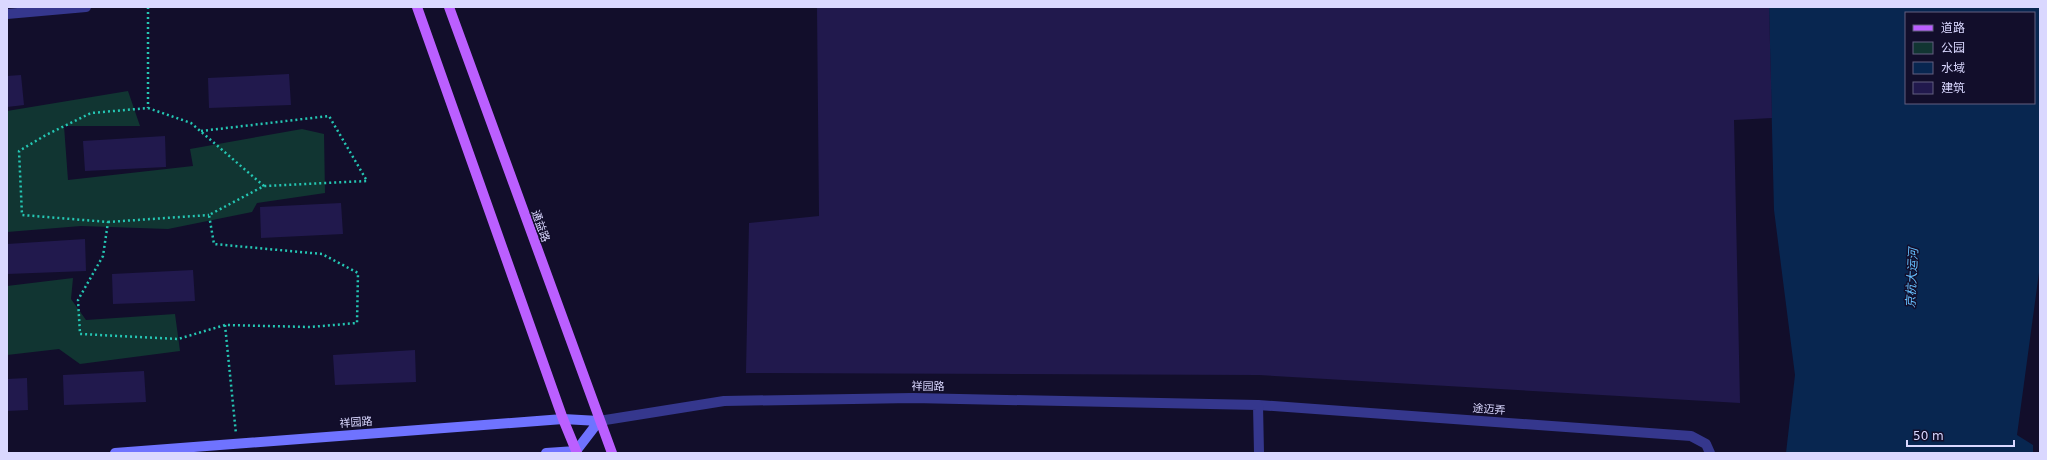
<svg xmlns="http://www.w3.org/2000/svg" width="2047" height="460" font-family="'DejaVu Sans','Noto Sans SC',sans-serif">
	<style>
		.green { fill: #113532 }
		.water { fill: #082650; fill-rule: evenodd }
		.building { fill: #21194d }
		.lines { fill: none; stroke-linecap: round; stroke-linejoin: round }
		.path { stroke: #25c6b3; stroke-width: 2.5; stroke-dasharray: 2 3; stroke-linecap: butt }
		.minor { stroke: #35378d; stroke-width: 10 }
		.tertiary { stroke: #35378d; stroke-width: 10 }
		.secondary { stroke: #6f73ff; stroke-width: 10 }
		.primary { stroke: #bb5fff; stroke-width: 10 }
		.labels { text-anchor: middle; stroke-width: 3; stroke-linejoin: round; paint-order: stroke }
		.street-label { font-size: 11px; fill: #dad8ff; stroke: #120e2b }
		.water-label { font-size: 12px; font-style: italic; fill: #66c0ff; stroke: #120e2b }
	</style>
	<rect width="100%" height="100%" fill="#120e2b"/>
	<!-- green -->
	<path class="green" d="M 128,91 L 140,126 L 64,126 L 68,180 L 193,166 L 190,149 L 302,129 L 324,134 L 325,193 L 257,203 L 252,212 L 168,229 L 81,226 L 7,232 L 7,111 Z
		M 73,278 L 71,299 L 86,320 L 175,314 L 180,351 L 80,364 L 59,349 L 7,355 L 7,286 Z"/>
	<!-- water -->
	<path class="water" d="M 1769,7 L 2040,7 L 2040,265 L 2017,435 L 2033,445 L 2033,453 L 1786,453 L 1795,375 L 1774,210 ZM 1906,13 L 2034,13 L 2034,103 L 1906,103 Z"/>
	<!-- building -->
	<path class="building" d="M 817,7 L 1769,7 L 1772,118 L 1734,120 L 1740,403 L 1259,375 L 746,373 L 749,223 L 819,216 Z
		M 289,74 L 291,105 L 209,108 L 208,78 Z
		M 21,75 L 24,105 L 7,107 L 7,76 Z
		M 165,136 L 166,167 L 85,171 L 83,141 Z
		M 341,203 L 343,234 L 261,238 L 260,207 Z
		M 85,239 L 86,271 L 7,274 L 7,244 Z
		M 193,270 L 195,301 L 113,304 L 112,274 Z
		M 415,350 L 416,382 L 335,385 L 333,355 Z
		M 144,371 L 146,402 L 64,405 L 63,375 Z
		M 27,378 L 28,410 L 7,411 L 7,379 Z"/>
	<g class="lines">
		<!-- path -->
		<path class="path" d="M 148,7 L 148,108
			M 148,108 L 191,123 L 264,186 L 209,215 L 214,244 L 322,254 L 358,273 L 357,323 L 310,327 L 225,325 L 178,339 L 80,334 L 78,300 L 103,256 L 108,222 L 22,215 L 19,151 L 46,135 L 91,113 Z
			M 201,131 L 329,116 L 367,181 L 264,186
			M 108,222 L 209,215
			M 225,325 L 236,434"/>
		<!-- minor -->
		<path class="minor" d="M 7,14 L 86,7
			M 1258,405 L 1691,436 L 1706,444 L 1710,453"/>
		<!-- tertiary -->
		<path class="tertiary" d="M 599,421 L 724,401 L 913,398 L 1258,405 L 1259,453"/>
		<!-- secondary -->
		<path class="secondary" d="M 115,453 L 563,419 L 599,421
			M 546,453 L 576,451 L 599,421"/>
		<!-- primary -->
		<path class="primary" d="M 417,7 L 563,419 L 577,453
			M 449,7 L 612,453"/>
	</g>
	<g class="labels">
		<!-- street labels -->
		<g class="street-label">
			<text transform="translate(541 226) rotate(70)" y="4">通益路</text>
			<text transform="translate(928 386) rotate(1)" y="4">祥园路</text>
			<text transform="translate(1489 409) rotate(4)" y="4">途迈弄</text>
			<text transform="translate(356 422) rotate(-4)" y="4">祥园路</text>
		</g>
		<!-- water labels -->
		<g class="water-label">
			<text transform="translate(1912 278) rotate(-87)" y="4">京杭大运河</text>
		</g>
	</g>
	<!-- border -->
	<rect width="2047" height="460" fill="none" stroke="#dad8ff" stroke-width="16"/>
	<!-- legend -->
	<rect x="1905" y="12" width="130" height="92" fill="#120e2b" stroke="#625f80"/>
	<rect x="1913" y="25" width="20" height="6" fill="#bb5fff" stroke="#625f80"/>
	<text x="1941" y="32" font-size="12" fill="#dad8ff">道路</text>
	<rect x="1913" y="42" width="20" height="12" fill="#113532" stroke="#625f80"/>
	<text x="1941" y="52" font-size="12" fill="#dad8ff">公园</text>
	<rect x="1913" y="62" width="20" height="12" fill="#082650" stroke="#625f80"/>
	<text x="1941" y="72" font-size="12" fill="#dad8ff">水域</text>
	<rect x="1913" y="82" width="20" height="12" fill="#21194d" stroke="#625f80"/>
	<text x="1941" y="92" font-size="12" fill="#dad8ff">建筑</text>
	<!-- scale -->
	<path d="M1907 440v6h107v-6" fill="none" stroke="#dad8ff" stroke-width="2"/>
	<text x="1913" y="440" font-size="12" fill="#dad8ff" stroke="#120e2b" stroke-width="3" paint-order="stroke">50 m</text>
</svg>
